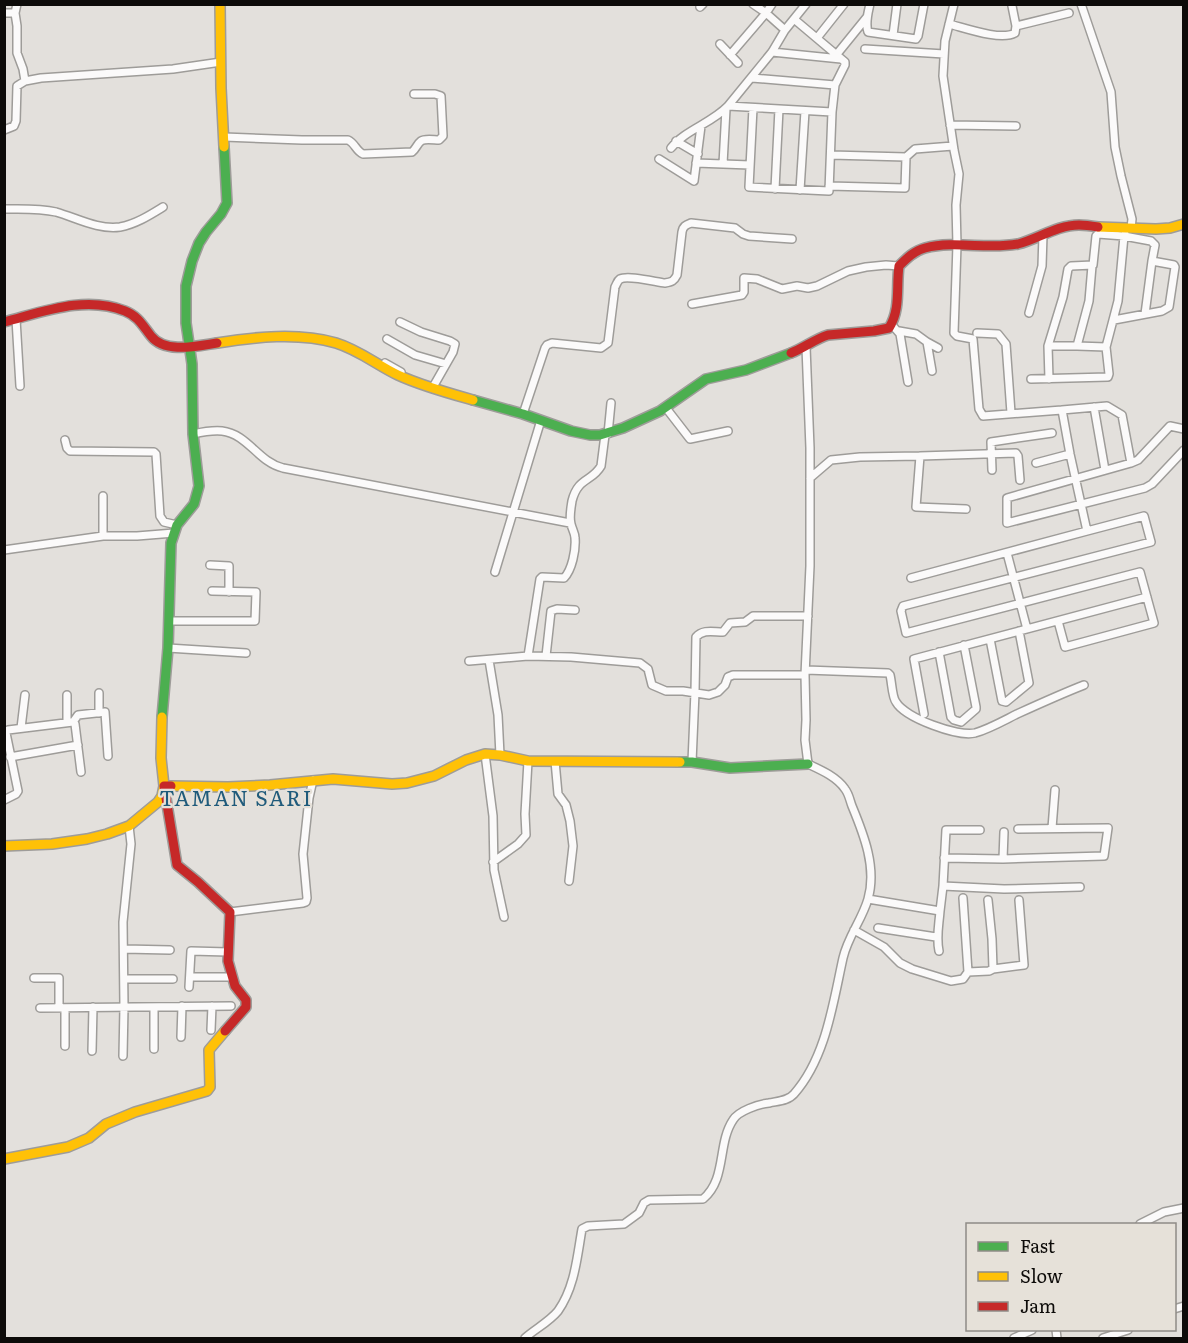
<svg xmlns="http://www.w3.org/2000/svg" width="1188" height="1343" font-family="Literata,serif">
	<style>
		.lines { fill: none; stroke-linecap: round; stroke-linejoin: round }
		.street-casing { stroke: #9e9c99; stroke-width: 10 }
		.fast-casing { stroke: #9e9c99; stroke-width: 12 }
		.slow-casing { stroke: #9e9c99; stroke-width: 12 }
		.jam-casing { stroke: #9e9c99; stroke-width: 12 }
		.street { stroke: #fbfafa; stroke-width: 7 }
		.fast { stroke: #4caf50; stroke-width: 9 }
		.slow { stroke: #ffc107; stroke-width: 9 }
		.jam { stroke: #c62828; stroke-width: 9 }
		.labels { text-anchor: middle; stroke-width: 4.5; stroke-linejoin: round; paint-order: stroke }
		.quarter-label { font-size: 21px; letter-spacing: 1.5px; fill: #205b7b; stroke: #e6e1d9 }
	</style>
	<rect width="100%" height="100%" fill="#e3e0dc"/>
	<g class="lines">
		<defs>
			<path id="street" d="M 753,4 L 766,13 L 772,4
				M 806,4 L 785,30 L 772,52 L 728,106 L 832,112
				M 870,4 C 868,13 865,23 868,32 L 916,39 L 918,36 L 924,4
				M 1081,4 L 1111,92 L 1115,147 L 1121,176 L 1132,219 L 1131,228
				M 1012,6 L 1016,26
				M 700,7 L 703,4
				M 4,13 L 15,13
				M 949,24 C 965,28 1001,41 1015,33 L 1016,26 L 1069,13
				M 893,35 L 897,4
				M 817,38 L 844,4
				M 720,44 L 738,63
				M 865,49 L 944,54
				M 772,52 L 841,59
				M 837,54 L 867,17
				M 730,55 L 766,13 L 785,30
				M 752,78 L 835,85
				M 25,81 L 41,78 L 173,69 L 221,62
				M 753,108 L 749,187 L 829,191 L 832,112 L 835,85 L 845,65 L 845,62 L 794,19
				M 950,125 L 1016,126
				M 4,130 L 14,126 L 16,121 L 17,86 L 25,81 L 23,69 L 17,53 L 17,26 L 15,13 L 17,4
				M 224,137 L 302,140 L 348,140 C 355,143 356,151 363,154 L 412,152 C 416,149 417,144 421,141 C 425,138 434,140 439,140 L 443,136 L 441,96 L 435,94 L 414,94
				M 676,141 L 698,154
				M 671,148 C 685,130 712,123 728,106
				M 831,155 L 906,157 L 915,149 L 953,146
				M 659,159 L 694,181 L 701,126
				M 696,163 L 750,165
				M 723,164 L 726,109
				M 829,186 L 905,188 L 906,157
				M 775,189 L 779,109
				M 800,190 L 805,111
				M 4,209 C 22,209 39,208 56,212 C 77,218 98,230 120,227 C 136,224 150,215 163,207
				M 692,304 L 742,295 L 744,292 L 744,278 L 757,279 L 782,289 L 797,286 L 808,288 L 817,286 L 848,271 L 866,267 L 886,265 L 899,266
				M 1029,313 L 1042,266 L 1043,235
				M 1145,314 L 1152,261
				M 16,319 L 20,386
				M 400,322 L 421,332 L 450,341 L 455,344 L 453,352 L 433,387
				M 892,325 L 900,334 L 908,382
				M 899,331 L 916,334 L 927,342 L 932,371
				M 977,333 L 998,334 L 1006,344 L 1011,413
				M 387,339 L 415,355 L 446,364
				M 927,342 L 938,348
				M 1048,346 L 1077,346 L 1089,301 L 1092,266
				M 1077,346 L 1106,347
				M 385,363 L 401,372
				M 1031,379 L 1108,377 L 1109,374 L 1106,347 L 1118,301 L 1124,236 L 1151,241 L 1155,245 L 1152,261 L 1174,265 L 1175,267 L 1169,307 L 1162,311 L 1114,320
				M 1049,379 L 1048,346 L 1063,297 L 1068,269 L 1071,266 L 1093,265 L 1096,236 L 1098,234 L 1124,236 L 1125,234
				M 1094,407 L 1105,470
				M 666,408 L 690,439 L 728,431
				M 1062,410 L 1107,406 L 1122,415 L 1131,463
				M 523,414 L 545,348 L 547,345 L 552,343 L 601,348 L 608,343 L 615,287 C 617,284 617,281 620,279 C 628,275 656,282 665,283 C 672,282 674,281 677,275 L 682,232 C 683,226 686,225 691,223 L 735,228 L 743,234 L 749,236 L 792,239
				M 1184,429 L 1170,426 L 1138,460 L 1131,463 L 1007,498 L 1007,523 L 1145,488 L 1152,484 L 1184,450
				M 193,434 C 202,432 212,430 222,431 C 248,434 258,462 283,468 L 570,523
				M 608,434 L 611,403
				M 605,435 L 601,466 C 592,482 578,477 572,501 C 571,508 569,517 571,524 C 572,529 575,533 575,538 C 576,550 572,570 564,578 L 542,577 L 540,579 L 528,656 L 571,657 L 640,663 L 648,669 L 652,685 L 666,691 L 683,691 L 709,695 L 718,692 L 725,685 L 728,677 L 733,675 L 805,675
				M 65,440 L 67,448 L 70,451 L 154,452 L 156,454 L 160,516 L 164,522 L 177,525
				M 920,456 L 1016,453 L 1018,456 L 1020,480
				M 1036,463 L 1070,454
				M 992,470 L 991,442 L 1052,433
				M 810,478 L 831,460 L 860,457 L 920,456 L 916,507 L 966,509
				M 103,536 L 103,496
				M 4,550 L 103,536 L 137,536 L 174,533
				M 1007,553 L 1027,629
				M 210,565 L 229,566 L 229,592
				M 495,572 L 541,420
				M 911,578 L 1087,531 L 1070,454 L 1062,410 L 983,416 L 979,409 L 973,339 L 957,336 L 954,333 L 957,245 L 956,205 L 959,174 L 954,150 L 943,76 L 945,41 L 954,4
				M 169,621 L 255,621 L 256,592 L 212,591
				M 1058,621 L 1065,647 L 1154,623 L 1140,572 L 906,633 L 901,611 L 903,606 L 1151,542 L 1144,516 L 1087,531
				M 990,639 L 1002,701 L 1006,702 L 1029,683 L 1019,631
				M 168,648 L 246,653
				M 939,652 L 951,717 L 954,720 L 961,722 L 976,709 L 976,707 L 964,645
				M 546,656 L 551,611 L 557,609 L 575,610
				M 489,660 L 498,715 L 500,755
				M 469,661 L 528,656
				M 806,670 L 888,673 L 890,675 C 892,683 892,697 896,702 C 905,718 958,737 975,733 C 989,729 1003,721 1017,714 C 1039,704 1061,694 1084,685
				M 99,693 L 99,713
				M 924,714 L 914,659 L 1147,597
				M 67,722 L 67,695
				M 73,722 L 78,715 L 105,712 L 108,756
				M 21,728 L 25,695
				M 485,754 L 493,816 L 494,870 L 504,917
				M 10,757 L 78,745
				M 555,761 L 558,794 L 566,805 L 570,821 L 573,846 L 569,881
				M 692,762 L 695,692 L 696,637 C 703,629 713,632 723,632 L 730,623 L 745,622 L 753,616 L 808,616
				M 4,800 L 16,794 L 18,791 L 6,733 L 8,730 L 73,722 L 75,724 L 81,772
				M 1052,828 L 1055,790
				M 944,858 L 1003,859 L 1004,832
				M 1003,859 L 1104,856 L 1108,828 L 1018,829
				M 493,862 L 518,844 L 526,835 L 525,814 L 528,761
				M 943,886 L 1004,889 L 1080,887
				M 868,899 L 940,911 C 939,925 936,937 939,951
				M 940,911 L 943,886 L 946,830 L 980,830
				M 230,912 L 303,903 L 306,902 L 307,898 L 303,854 L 309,798 L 313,780
				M 878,928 L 936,937
				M 854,930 L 884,947 L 900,963 L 912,969 L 951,981 L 963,979 L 968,972 L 963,898
				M 124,949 L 170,950
				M 993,969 L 1024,965 L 1019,900
				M 968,972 L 989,971 L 993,969 L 992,939 L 988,900
				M 190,977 L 232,977
				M 34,978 L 59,978 L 59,1008
				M 124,979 L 173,979
				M 189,987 L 191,951 L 228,952
				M 40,1008 L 231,1006
				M 65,1008 L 65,1046
				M 211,1030 L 212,1006
				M 181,1037 L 182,1006
				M 154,1049 L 154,1007
				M 92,1051 L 93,1007
				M 123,1056 L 124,1007 L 123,922 L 131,844 L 129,826
				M 1140,1224 L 1164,1212 L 1184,1208
				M 1174,1309 L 1184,1306
				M 1056,1330 L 1057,1338
				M 525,1338 C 535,1329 549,1322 558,1311 C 575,1287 577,1257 582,1229 L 588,1226 L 624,1224 L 639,1213 L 644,1203 L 649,1200 L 703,1199 C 727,1179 717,1144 733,1120 C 738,1111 759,1104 769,1103 C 778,1101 788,1101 794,1094 C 826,1058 833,1003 843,958 C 848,936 862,920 868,899 C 877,868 864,835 852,806 C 850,801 849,794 845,789 C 837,777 821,770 808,764 L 805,740 L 806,720 L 805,675 L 810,566 L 810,448 L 806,347
				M 1014,1338 L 1032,1330
				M 1103,1338 L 1128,1330"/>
			<path id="fast" d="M 473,400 L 523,414 L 571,431 L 590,435 L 600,435 L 623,428 L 660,411 L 706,379 L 746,370 L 791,353
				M 162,717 L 168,648 L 171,543 L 177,525 L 194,504 L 199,486 L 193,434 L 192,364 L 186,323 L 186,286 L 192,261 L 199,243 L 206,232 L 221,214 L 227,203 L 224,147
				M 680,762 L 692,762 L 730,768 L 808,764"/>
			<path id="slow" d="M 220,4 L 221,88 L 224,147
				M 1098,227 L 1156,229 L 1170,228 L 1184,224
				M 217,343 C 255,337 298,332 336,343 C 359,350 377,365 398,375 C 422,386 448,393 473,400
				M 171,786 L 228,787 L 270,785 L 333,779 L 392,784 L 407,783 L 434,776 L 466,760 L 485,754 L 500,755 L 528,761 L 680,762
				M 4,846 L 52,844 L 87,839 L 107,834 L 129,826 L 158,802 L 162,796 L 164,786 L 161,758 L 162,717
				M 4,1159 L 68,1147 L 89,1138 L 106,1124 L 135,1112 L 207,1091 L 210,1087 L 209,1050 L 225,1031"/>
			<path id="jam" d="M 4,322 C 43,312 85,295 125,311 C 138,316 143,326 151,336 C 165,354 197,346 217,343
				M 791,353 C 804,348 815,339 828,335 L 874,331 L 889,328 C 901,309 896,287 899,266 C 907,258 914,251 925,248 C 956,240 987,250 1018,244 C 1038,239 1057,225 1079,225 C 1085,225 1092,226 1098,227
				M 171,786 L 164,786 L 177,865 L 198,882 L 230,912 L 228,961 L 235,986 L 246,1000 L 246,1007 L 225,1031"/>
		</defs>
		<!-- street casing -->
		<use href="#street" class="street-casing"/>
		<!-- fast casing -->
		<use href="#fast" class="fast-casing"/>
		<!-- slow casing -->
		<use href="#slow" class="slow-casing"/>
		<!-- jam casing -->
		<use href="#jam" class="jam-casing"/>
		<!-- street -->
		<use href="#street" class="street"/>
		<!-- fast -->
		<use href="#fast" class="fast"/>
		<!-- slow -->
		<use href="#slow" class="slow"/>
		<!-- jam -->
		<use href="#jam" class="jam"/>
	</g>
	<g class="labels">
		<!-- quarter labels -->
		<g class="quarter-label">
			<text x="236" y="806">TAMAN SARI</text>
		</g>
	</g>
	<!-- border -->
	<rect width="1188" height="1343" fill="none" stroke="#0d0b09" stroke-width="12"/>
	<!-- legend -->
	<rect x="966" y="1223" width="210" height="108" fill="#e6e1d9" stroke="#8f8b86" stroke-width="1.5"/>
	<rect x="978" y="1242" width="30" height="9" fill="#4caf50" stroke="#8f8b86" stroke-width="1.5"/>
	<text x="1020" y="1253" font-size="18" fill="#0d0b09">Fast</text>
	<rect x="978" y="1272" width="30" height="9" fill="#ffc107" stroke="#8f8b86" stroke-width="1.5"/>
	<text x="1020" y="1283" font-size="18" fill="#0d0b09">Slow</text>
	<rect x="978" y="1302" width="30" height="9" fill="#c62828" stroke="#8f8b86" stroke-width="1.5"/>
	<text x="1020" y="1313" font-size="18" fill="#0d0b09">Jam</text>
</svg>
